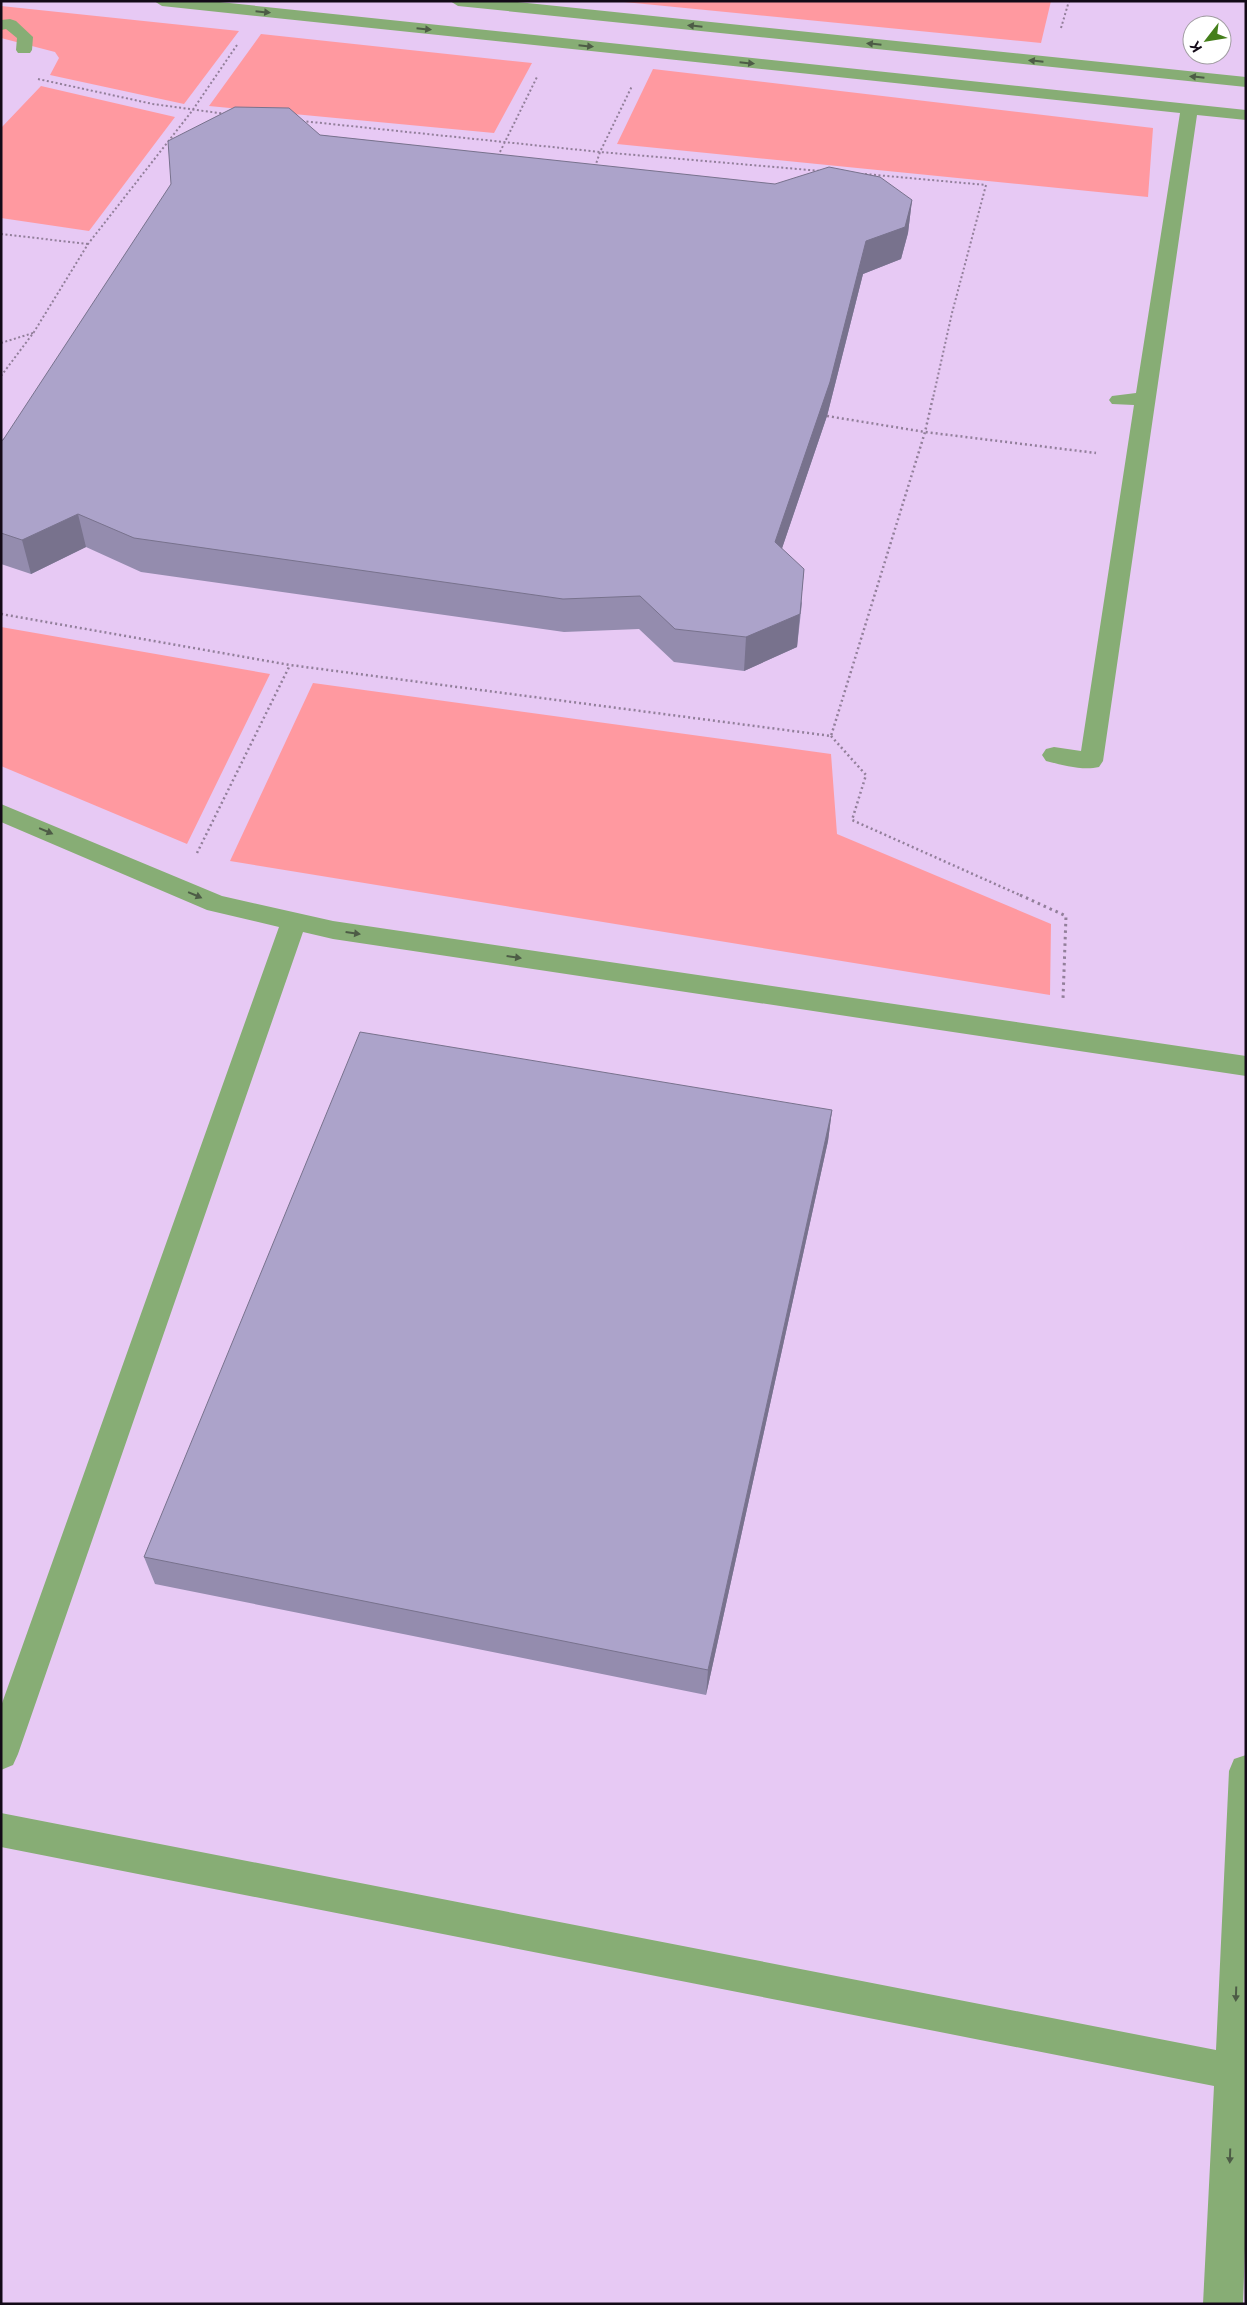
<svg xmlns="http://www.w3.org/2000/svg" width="1247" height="2305" font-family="'Public Sans',sans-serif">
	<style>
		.built { fill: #e7c9f4; fill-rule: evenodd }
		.green { fill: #ff99a0 }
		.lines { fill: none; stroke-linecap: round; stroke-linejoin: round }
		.path-far2 { stroke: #927f9a; stroke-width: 2; stroke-dasharray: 2 2.5; stroke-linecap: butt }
		.path-far1 { stroke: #927f9a; stroke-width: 2.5; stroke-dasharray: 2 3; stroke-linecap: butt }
		.path { stroke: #927f9a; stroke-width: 3; stroke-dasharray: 2.5 4; stroke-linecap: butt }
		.minor { fill: #87ad75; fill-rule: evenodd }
		.wall { fill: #948cae }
		.shaded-wall { fill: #78728d }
		.building { fill: #aca3ca; stroke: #78728d }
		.oneway { fill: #4d5c46 }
	</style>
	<rect width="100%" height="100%" fill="#f1d7fc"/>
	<!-- built -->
	<path class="built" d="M 1,1 L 1246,1 L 1246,2304 L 1,2304 ZM 1192,25 L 1222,25 L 1222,55 L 1192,55 Z"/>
	<!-- green -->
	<path class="green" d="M 614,1 L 1051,1 L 1041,43 Z
		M 1,6 L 239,31 L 184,104 L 50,75 L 59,58 L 55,52 L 1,38 Z
		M 261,34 L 532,63 L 494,133 L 209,106 Z
		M 653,69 L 1153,128 L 1148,197 L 617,144 Z
		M 41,86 L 175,117 L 89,231 L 1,218 L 1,128 Z
		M 1,627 L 270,674 L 187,844 L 1,766 Z
		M 313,683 L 831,754 L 837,834 L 1051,924 L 1050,995 L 230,861 Z"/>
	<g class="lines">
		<!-- path-far2 -->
		<path class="path-far2" d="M 1061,28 L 1069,1
			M 38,79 L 153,104 L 226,114
			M 302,121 L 600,152 L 821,171
			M 498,156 L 537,77
			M 595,167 L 600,152 L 632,86
			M 865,174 L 986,185 L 952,313 L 933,398
			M 1,234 L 88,244
			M 1,343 L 33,333
			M 1,376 L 34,332 L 88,244 L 192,111 L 237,45"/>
		<!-- path-far1 -->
		<path class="path-far1" d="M 827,416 L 925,432 L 1096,453
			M 1,614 L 290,665 L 831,736 L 925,432 L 933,397
			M 831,736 L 866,775 L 852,820 L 1022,896
			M 197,853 L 290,665"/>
		<!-- path -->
		<path class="path" d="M 1020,895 L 1066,916 L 1063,999"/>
		<!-- minor -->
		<path class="minor" d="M 154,1 L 210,1 L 1246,110 L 1246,120 L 1197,115 L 1103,761 L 1099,767 C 1083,771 1062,765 1046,761 L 1042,755 L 1046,749 L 1054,747 L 1081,751 L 1134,405 L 1112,404 L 1109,400 L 1112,396 L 1136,393 L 1180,113 L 162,6 Z
			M 450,1 L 507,1 L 1246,77 L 1246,87 L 458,6 Z
			M 10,19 L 16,21 L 33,37 L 32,50 L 30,53 L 18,53 L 16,50 L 17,38 L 6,29 L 1,30 L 1,20 Z
			M 1,804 L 222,896 L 333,921 L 1246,1056 L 1246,1076 L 333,939 L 303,932 L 18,1754 L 13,1765 L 1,1770 L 1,1706 L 279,927 L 207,910 L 1,822 Z
			M 1246,1755 L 1246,2221 L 1243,2304 L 1203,2304 L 1214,2086 L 1,1847 L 1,1813 L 1216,2050 L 1229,1771 L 1234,1759 Z"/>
	</g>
	<!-- wall -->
	<path class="wall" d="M 320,135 L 912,200 L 908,233 L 901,259 L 863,274 L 827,416 L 782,548 L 802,603 L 797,647 L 744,671 L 674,662 L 639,629 L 564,632 L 141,572 L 86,547 L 31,574 L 1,564 L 1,441 Z
		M 832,1110 L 828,1141 L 706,1695 L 155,1584 L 144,1557 Z"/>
	<!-- shaded-wall -->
	<path class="shaded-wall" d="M 912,200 L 908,233 L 901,259 L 863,274 L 827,416 L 773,575 L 775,542 L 866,241 Z
		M 78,514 L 86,547 L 31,574 L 22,540 Z
		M 804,569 L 797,647 L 744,671 L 746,637 Z
		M 832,1110 L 828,1141 L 706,1695 L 708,1670 Z"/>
	<!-- building -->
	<path class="building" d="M 235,107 L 289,108 L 320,135 L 775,184 L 829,167 L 880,177 L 912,200 L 905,227 L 866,241 L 830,382 L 775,542 L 804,569 L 800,614 L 746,637 L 675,629 L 640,596 L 563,599 L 134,538 L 78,514 L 22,540 L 1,533 L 1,441 L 3,440 L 171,184 L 168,141 Z
		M 360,1032 L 832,1110 L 708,1670 L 144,1557 Z"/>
	<!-- one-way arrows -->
	<defs><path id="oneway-solid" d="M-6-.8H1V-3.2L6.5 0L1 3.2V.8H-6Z" transform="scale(1.25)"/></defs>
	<g class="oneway">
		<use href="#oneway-solid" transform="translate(263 12) rotate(6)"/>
		<use href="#oneway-solid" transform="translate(695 26) rotate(-174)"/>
		<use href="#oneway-solid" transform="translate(424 29) rotate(6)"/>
		<use href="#oneway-solid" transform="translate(874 44) rotate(-174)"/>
		<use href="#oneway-solid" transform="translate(586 46) rotate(6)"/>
		<use href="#oneway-solid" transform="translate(1036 61) rotate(-174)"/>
		<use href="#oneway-solid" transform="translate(747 63) rotate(6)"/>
		<use href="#oneway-solid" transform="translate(1197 77) rotate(-174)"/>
		<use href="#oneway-solid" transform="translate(46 831) rotate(23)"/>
		<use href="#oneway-solid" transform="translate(195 895) rotate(23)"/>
		<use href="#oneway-solid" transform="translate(353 933) rotate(8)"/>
		<use href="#oneway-solid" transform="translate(514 957) rotate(8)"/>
		<use href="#oneway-solid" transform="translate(1236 1994) rotate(92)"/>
		<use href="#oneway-solid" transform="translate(1230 2156) rotate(92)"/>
	</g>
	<!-- border -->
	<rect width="1247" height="2305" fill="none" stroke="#130a17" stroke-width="5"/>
	<!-- north arrow -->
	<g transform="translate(1207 40) rotate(239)"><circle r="24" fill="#ffffff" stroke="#a19da2"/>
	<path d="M0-4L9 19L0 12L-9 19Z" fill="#447f1b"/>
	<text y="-8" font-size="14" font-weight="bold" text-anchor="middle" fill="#130a17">K</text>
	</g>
</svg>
